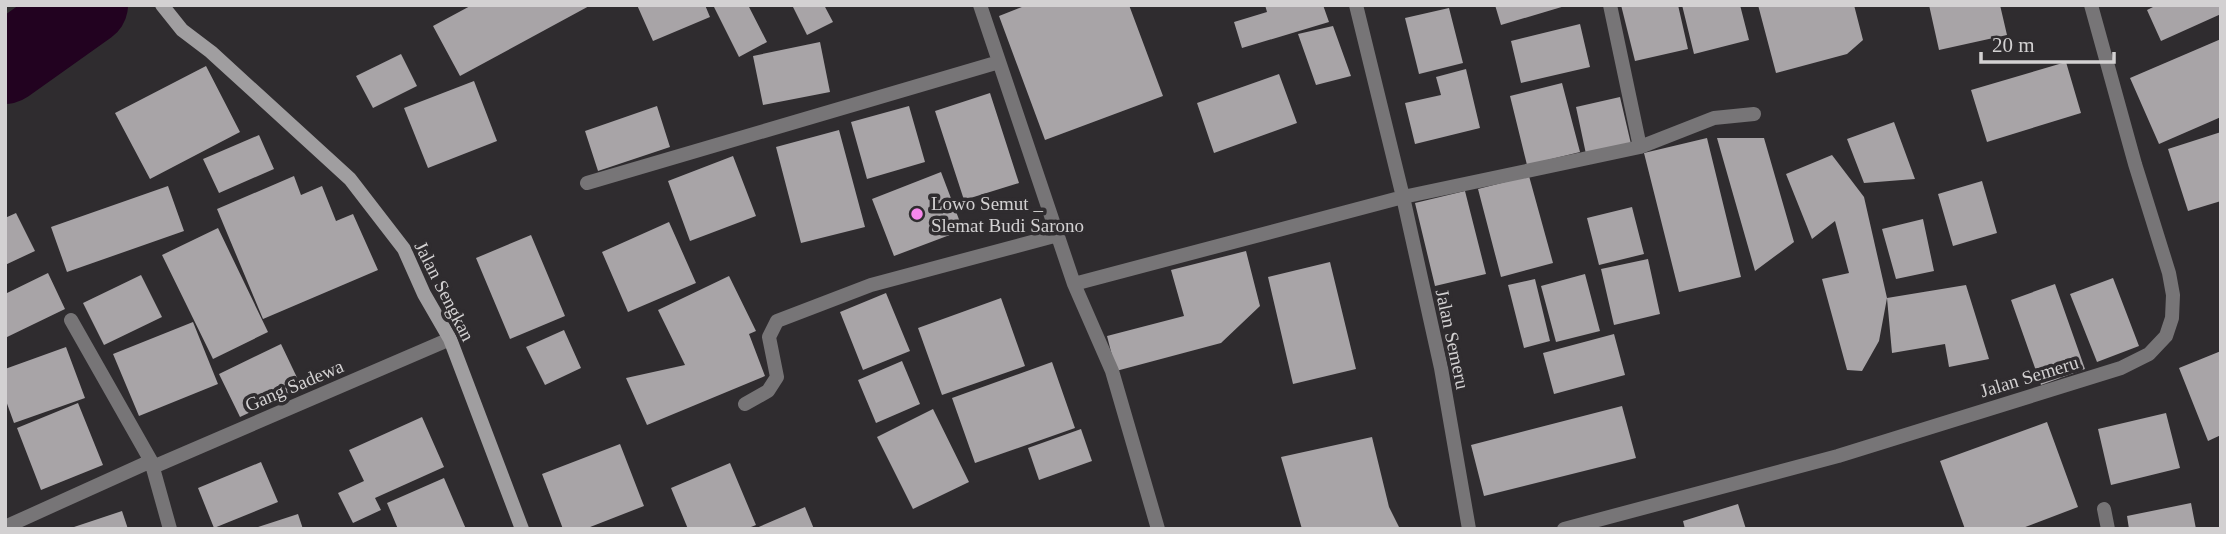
<svg xmlns="http://www.w3.org/2000/svg" width="2226" height="534" font-family="'Times New Roman',serif">
	<style>
		.lines { fill: none; stroke-linecap: round; stroke-linejoin: round }
		.river { stroke: #220220; stroke-width: 80 }
		.building { fill: #a8a4a7 }
		.minor { stroke: #777577; stroke-width: 14 }
		.secondary { stroke: #a09ea0; stroke-width: 14 }
		.poi-dot { fill: #f788ec; stroke: #2f2c2f; stroke-width: 2.5 }
		.labels { text-anchor: middle; stroke-width: 7; stroke-linejoin: round; paint-order: stroke }
		.poi-label { font-size: 19px; fill: #d3d1d2; stroke: #2f2c2f; text-anchor: start }
		.street-label { font-size: 19px; fill: #d3d1d2; stroke: #2f2c2f }
	</style>
	<rect width="100%" height="100%" fill="#2f2c2f"/>
	<g class="lines">
		<!-- river -->
		<path class="river" d="M 5,64 L 88,5"/>
	</g>
	<!-- building -->
	<path class="building" d="M 472,5 L 591,5 L 460,76 L 433,26 Z
		M 637,5 L 705,5 L 710,17 L 653,41 Z
		M 713,5 L 748,5 L 767,42 L 739,57 Z
		M 792,5 L 824,5 L 833,22 L 807,35 Z
		M 1027,5 L 1129,5 L 1163,96 L 1045,140 L 999,16 Z
		M 1265,5 L 1323,5 L 1329,22 L 1242,48 L 1234,22 L 1267,12 Z
		M 1495,5 L 1565,5 L 1565,6 L 1501,25 Z
		M 1621,5 L 1678,5 L 1688,49 L 1635,61 Z
		M 1682,5 L 1740,5 L 1749,40 L 1694,54 Z
		M 1758,5 L 1854,5 L 1863,40 L 1847,54 L 1776,73 Z
		M 1929,5 L 2000,5 L 2007,35 L 1939,50 Z
		M 2157,5 L 2221,5 L 2221,14 L 2161,41 L 2147,10 Z
		M 1449,8 L 1463,63 L 1419,74 L 1405,18 Z
		M 1580,24 L 1590,67 L 1521,83 L 1511,41 Z
		M 1333,26 L 1351,76 L 1316,85 L 1298,34 Z
		M 2221,39 L 2221,117 L 2159,144 L 2130,78 Z
		M 820,42 L 830,92 L 763,105 L 753,56 Z
		M 401,54 L 417,86 L 373,108 L 356,76 Z
		M 2066,62 L 2081,113 L 1987,142 L 1971,90 Z
		M 206,66 L 240,132 L 150,179 L 115,113 Z
		M 1466,69 L 1480,128 L 1415,144 L 1405,103 L 1441,95 L 1436,77 Z
		M 1279,74 L 1297,123 L 1214,153 L 1197,103 Z
		M 474,81 L 497,141 L 428,168 L 404,108 Z
		M 1562,83 L 1580,152 L 1527,165 L 1510,96 Z
		M 990,93 L 1019,183 L 964,200 L 935,111 Z
		M 1620,97 L 1631,144 L 1586,154 L 1576,107 Z
		M 657,106 L 670,147 L 598,171 L 585,131 Z
		M 909,106 L 925,162 L 867,179 L 851,122 Z
		M 1894,122 L 1915,179 L 1864,183 L 1847,139 Z
		M 839,130 L 865,227 L 801,243 L 776,147 Z
		M 2221,132 L 2221,201 L 2188,211 L 2168,149 Z
		M 259,135 L 274,169 L 219,193 L 203,159 Z
		M 1707,138 L 1741,277 L 1679,292 L 1644,153 Z
		M 1717,138 L 1764,138 L 1794,242 L 1755,271 Z
		M 1832,155 L 1864,197 L 1887,298 L 1966,285 L 1989,359 L 1949,367 L 1945,344 L 1892,353 L 1887,298 L 1879,341 L 1862,371 L 1847,370 L 1822,279 L 1849,273 L 1835,221 L 1812,239 L 1786,174 Z
		M 733,156 L 756,216 L 690,241 L 668,181 Z
		M 941,172 L 963,230 L 894,256 L 872,199 Z
		M 294,176 L 301,195 L 322,186 L 336,221 L 353,214 L 378,270 L 263,319 L 217,209 Z
		M 1529,176 L 1553,263 L 1501,277 L 1478,189 Z
		M 1982,181 L 1997,233 L 1953,246 L 1938,194 Z
		M 168,186 L 184,231 L 67,272 L 51,227 Z
		M 1465,191 L 1486,274 L 1435,286 L 1415,203 Z
		M 1632,207 L 1644,254 L 1599,265 L 1587,218 Z
		M 16,213 L 35,251 L 5,265 L 5,218 Z
		M 1923,219 L 1934,271 L 1896,279 L 1882,229 Z
		M 669,222 L 696,283 L 628,312 L 602,252 Z
		M 218,228 L 268,332 L 213,359 L 162,255 Z
		M 531,235 L 565,316 L 510,339 L 476,258 Z
		M 1246,251 L 1260,306 L 1221,343 L 1116,371 L 1107,336 L 1184,316 L 1171,270 Z
		M 1648,259 L 1660,314 L 1614,325 L 1601,269 Z
		M 1330,262 L 1356,369 L 1293,384 L 1268,277 Z
		M 48,273 L 65,309 L 5,338 L 5,294 Z
		M 1585,274 L 1600,331 L 1556,342 L 1541,286 Z
		M 141,275 L 162,317 L 104,345 L 83,303 Z
		M 729,276 L 756,331 L 749,334 L 765,376 L 647,425 L 626,378 L 685,365 L 658,310 Z
		M 2113,278 L 2139,346 L 2097,362 L 2070,294 Z
		M 1535,279 L 1550,341 L 1524,348 L 1508,285 Z
		M 2055,284 L 2085,369 L 2041,385 L 2011,300 Z
		M 886,293 L 910,351 L 863,370 L 840,312 Z
		M 1001,298 L 1025,366 L 942,395 L 918,328 Z
		M 193,322 L 218,384 L 139,416 L 113,354 Z
		M 564,330 L 581,368 L 545,385 L 526,347 Z
		M 1614,334 L 1625,375 L 1554,394 L 1543,353 Z
		M 281,344 L 302,388 L 240,417 L 219,374 Z
		M 66,347 L 85,398 L 14,423 L 5,398 L 5,369 Z
		M 2221,351 L 2221,435 L 2208,441 L 2179,368 Z
		M 902,361 L 920,404 L 876,423 L 858,380 Z
		M 1052,362 L 1075,428 L 975,463 L 952,398 Z
		M 78,403 L 103,465 L 41,490 L 17,428 Z
		M 1622,406 L 1636,458 L 1484,496 L 1471,445 Z
		M 933,409 L 969,482 L 913,509 L 877,437 Z
		M 2166,413 L 2180,468 L 2111,485 L 2098,429 Z
		M 422,417 L 444,467 L 375,498 L 381,510 L 353,523 L 338,493 L 364,481 L 349,450 Z
		M 2047,422 L 2078,507 L 2020,529 L 1965,529 L 1940,461 Z
		M 1081,429 L 1092,461 L 1039,480 L 1028,448 Z
		M 1372,437 L 1389,507 L 1400,529 L 1302,529 L 1281,457 Z
		M 620,444 L 644,506 L 585,529 L 563,529 L 542,474 Z
		M 261,462 L 278,502 L 214,528 L 198,488 Z
		M 730,463 L 756,525 L 746,529 L 688,529 L 671,488 Z
		M 444,478 L 466,529 L 398,529 L 387,503 Z
		M 2191,503 L 2196,529 L 2129,529 L 2127,516 Z
		M 1738,504 L 1746,529 L 1685,529 L 1683,521 Z
		M 805,507 L 814,529 L 754,529 Z
		M 122,511 L 128,529 L 71,529 L 71,528 Z
		M 298,514 L 303,529 L 255,529 L 255,528 Z"/>
	<g class="lines">
		<!-- minor -->
		<path class="minor" d="M 980,5 L 1074,284 L 1112,371 L 1158,529
			M 1356,5 L 1403,197 L 1441,368 L 1469,529
			M 1610,5 L 1640,147 L 1714,118 L 1754,114
			M 587,183 L 999,62
			M 1074,284 L 1403,197 L 1640,147
			M 71,320 L 151,461 L 170,529
			M 745,404 L 768,391 L 777,377 L 769,337 L 777,321 L 871,285 L 1058,235
			M 153,467 L 450,339
			M 2104,509 L 2108,529
			M 5,527 L 151,461
			M 1564,529 L 1838,456 L 2121,368 L 2149,354 L 2166,336 L 2172,318 L 2173,295 L 2169,273 L 2135,164 L 2091,5"/>
		<!-- secondary -->
		<path class="secondary" d="M 162,5 L 182,30 L 211,52 L 350,179 L 404,249 L 424,294 L 450,339 L 522,529"/>
	</g>
	<!-- markers -->
	<circle class="poi-dot" cx="917" cy="214" r="7"/>
	<g class="labels">
		<!-- poi labels -->
		<g class="poi-label">
			<text x="931" y="210">Lowo Semut _<tspan x="931" dy="22">Slemat Budi Sarono</tspan></text>
		</g>
		<!-- street labels -->
		<g class="street-label">
			<text transform="translate(445 291) rotate(63)" y="7">Jalan Sengkan</text>
			<text transform="translate(1453 339) rotate(78)" y="7">Jalan Semeru</text>
			<text transform="translate(2029 376) rotate(-17)" y="7">Jalan Semeru</text>
			<text transform="translate(294 385) rotate(-23)" y="7">Gang Sadewa</text>
		</g>
	</g>
	<!-- border -->
	<rect width="2226" height="534" fill="none" stroke="#d3d1d2" stroke-width="14"/>
	<!-- scale -->
	<path d="M1981 52v10h133v-10" fill="none" stroke="#d3d1d2" stroke-width="3.5"/>
	<text x="1992" y="52" font-size="21" fill="#d3d1d2" stroke="#2f2c2f" stroke-width="5" paint-order="stroke">20 m</text>
</svg>
